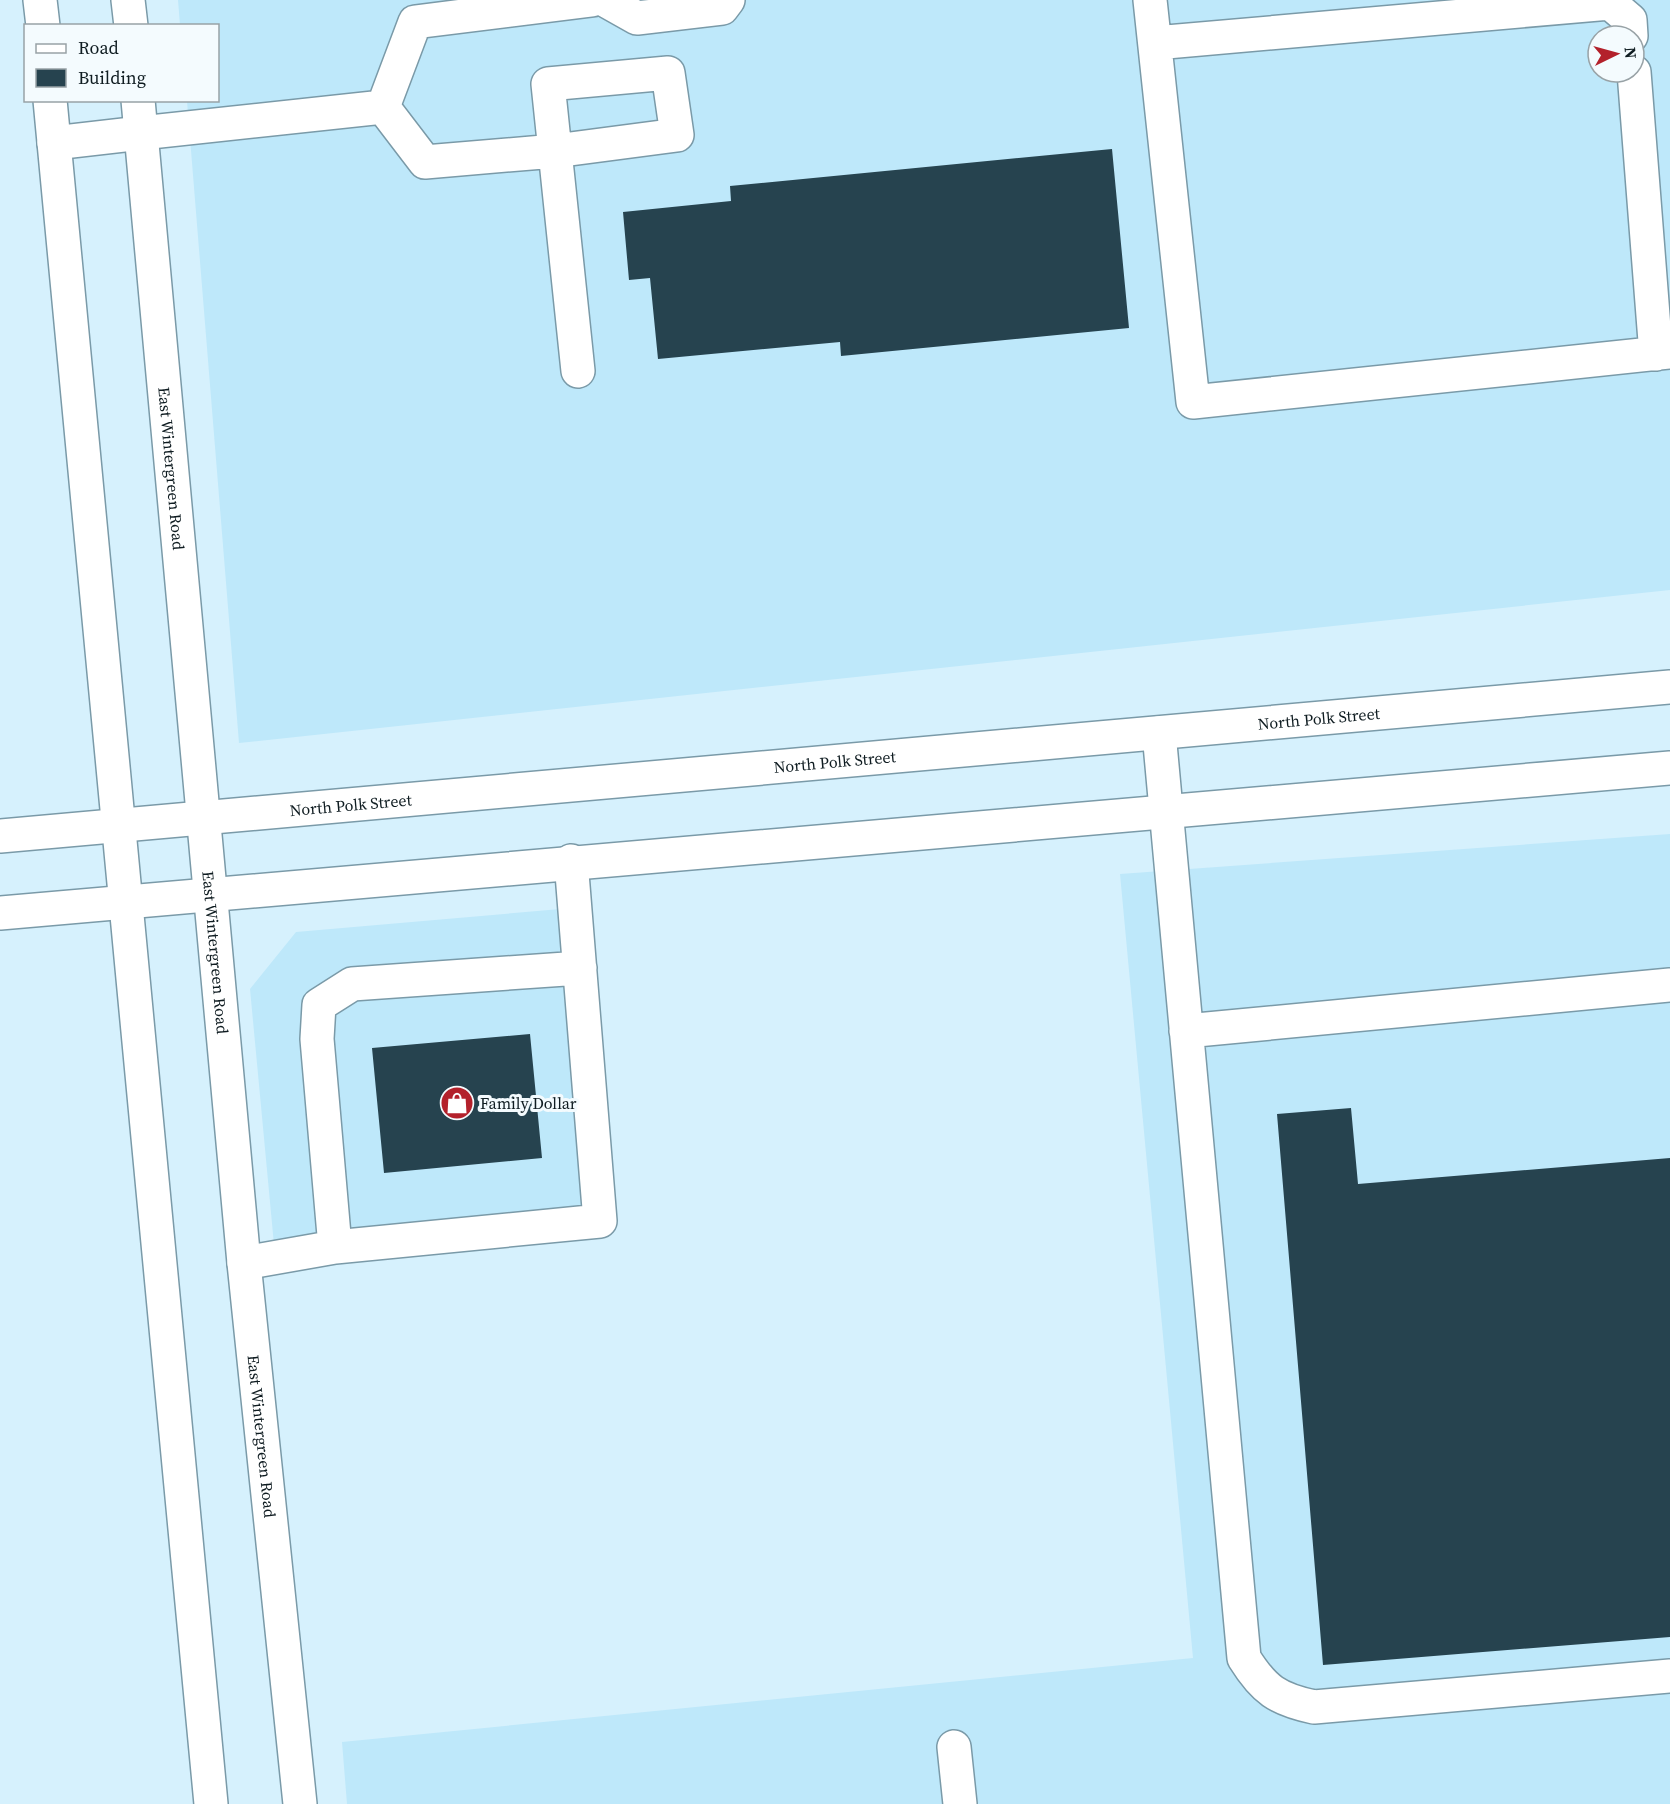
<svg xmlns="http://www.w3.org/2000/svg" width="1670" height="1804" font-family="'Source Serif 4',serif">
	<style>
		.built { fill: #bee8fa; fill-rule: evenodd }
		.building { fill: #26434f }
		.lines { fill: none; stroke-linecap: round; stroke-linejoin: round }
		.minor-casing { stroke: #7a9aa8; stroke-width: 36 }
		.major-casing { stroke: #7a9aa8; stroke-width: 36 }
		.minor { stroke: #fff; stroke-width: 33 }
		.major { stroke: #fff; stroke-width: 33 }
		.labels { text-anchor: middle; stroke-width: 6; stroke-linejoin: round; paint-order: stroke }
		.street-label { font-size: 16px; fill: #0f1c21; stroke: #f4fbfe }
		.poi-label { font-size: 16px; fill: #0f1c21; stroke: #f4fbfe; text-anchor: start }
	</style>
	<rect width="100%" height="100%" fill="#d6f1fd"/>
	<!-- built -->
	<path class="built" d="M 178,0 L 1670,0 L 1670,590 L 239,743 L 187,101 L 218,100 L 218,26 L 180,25 ZM 1598,36 L 1634,36 L 1634,72 L 1598,72 Z
		M 1670,834 L 1670,1804 L 347,1804 L 342,1742 L 1193,1658 L 1120,874 Z
		M 572,908 L 603,1235 L 276,1266 L 250,989 L 296,932 Z"/>
	<!-- building -->
	<path class="building" d="M 1112,149 L 1129,328 L 841,356 L 840,342 L 658,359 L 650,278 L 629,280 L 623,212 L 731,201 L 730,186 Z
		M 530,1034 L 542,1158 L 384,1173 L 372,1048 Z
		M 1351,1108 L 1358,1184 L 1670,1158 L 1670,1637 L 1323,1665 L 1277,1114 Z"/>
	<g class="lines">
		<defs>
			<path id="minor" d="M 605,0 L 637,18 L 722,8 L 728,0
				M 1150,0 L 1193,402 L 1670,352
				M 1155,43 L 1610,3 L 1630,20 L 1631,36
				M 1634,72 L 1656,354
				M 668,73 L 677,135 L 555,151 L 548,84 Z
				M 141,133 L 383,107
				M 578,371 L 555,151 L 425,162 L 383,107 L 415,22 L 592,0
				M 1159,733 L 1244,1658 C 1264,1690 1277,1699 1314,1707 L 1670,1676
				M 1186,1031 L 1670,985
				M 335,1247 L 317,1039 L 319,1005 L 352,984 L 580,968
				M 244,1263 L 335,1247 L 600,1221 L 571,861
				M 954,1747 L 960,1804"/>
			<g id="major">
				<path d="M 40,0 L 43,26"/>
				<path d="M 128,0 L 131,26"/>
				<path d="M 50,100 L 211,1804"/>
				<path id="s1" d="M 138,100 L 244,1263 L 300,1804"/>
				<path d="M 54,143 L 141,133"/>
				<path id="s2" d="M 0,836 L 1670,687"/>
				<path d="M 0,913 L 1670,768"/>
			</g>
		</defs>
		<!-- minor casing -->
		<use href="#minor" class="minor-casing"/>
		<!-- major casing -->
		<use href="#major" class="major-casing"/>
		<!-- minor -->
		<use href="#minor" class="minor"/>
		<!-- major -->
		<use href="#major" class="major"/>
	</g>
	<!-- icons -->
	<defs>
		<symbol id="shop-disc" viewBox="-11 -11 22 22"><circle r="9.5" fill="#b3212b" stroke="#f4fbfe"/><path d="M-5-2.5h2.3a2.7 3.5 0 0 1 5.4 0H5L5.5 6h-11ZM-1.5-2.5h3a1.5 2.3 0 0 0-3 0Z" fill="#fff"/></symbol>
	</defs>
	<g fill-rule="evenodd">
		<use href="#shop-disc" x="438" y="1084" width="38" height="38"/>
	</g>
	<g class="labels">
		<!-- street labels -->
		<g class="street-label">
			<text dy="6" stroke="none"><textPath href="#s1" startOffset="370">East Wintergreen Road</textPath></text>
			<text dy="6" stroke="none"><textPath href="#s2" startOffset="1324">North Polk Street</textPath></text>
			<text dy="6" stroke="none"><textPath href="#s2" startOffset="838">North Polk Street</textPath></text>
			<text dy="6" stroke="none"><textPath href="#s2" startOffset="352">North Polk Street</textPath></text>
			<text dy="6" stroke="none"><textPath href="#s1" startOffset="856">East Wintergreen Road</textPath></text>
			<text dy="6" stroke="none"><textPath href="#s1" startOffset="1342">East Wintergreen Road</textPath></text>
		</g>
		<!-- poi labels -->
		<g class="poi-label">
			<text x="480" y="1109">Family Dollar</text>
		</g>
	</g>
	<!-- legend -->
	<rect x="24" y="24" width="195" height="78" fill="#f4fbfe" stroke="#98a2a6" stroke-width="1.5"/>
	<rect x="36" y="44" width="30" height="9" fill="#ffffff" stroke="#98a2a6" stroke-width="1.5"/>
	<text x="78" y="54" font-size="18" fill="#0f1c21">Road</text>
	<rect x="36" y="69" width="30" height="18" fill="#26434f" stroke="#98a2a6" stroke-width="1.5"/>
	<text x="78" y="84" font-size="18" fill="#0f1c21">Building</text>
	<!-- north arrow -->
	<g transform="translate(1616 54) rotate(85)"><circle r="28" fill="#f4fbfe" stroke="#98a2a6" stroke-width="1.5"/>
	<path d="M0-4.5L10 22L0 15L-10 22Z" fill="#b3212b"/>
	<text y="-9" font-size="16" font-weight="bold" text-anchor="middle" fill="#0f1c21">N</text>
	</g>
</svg>
